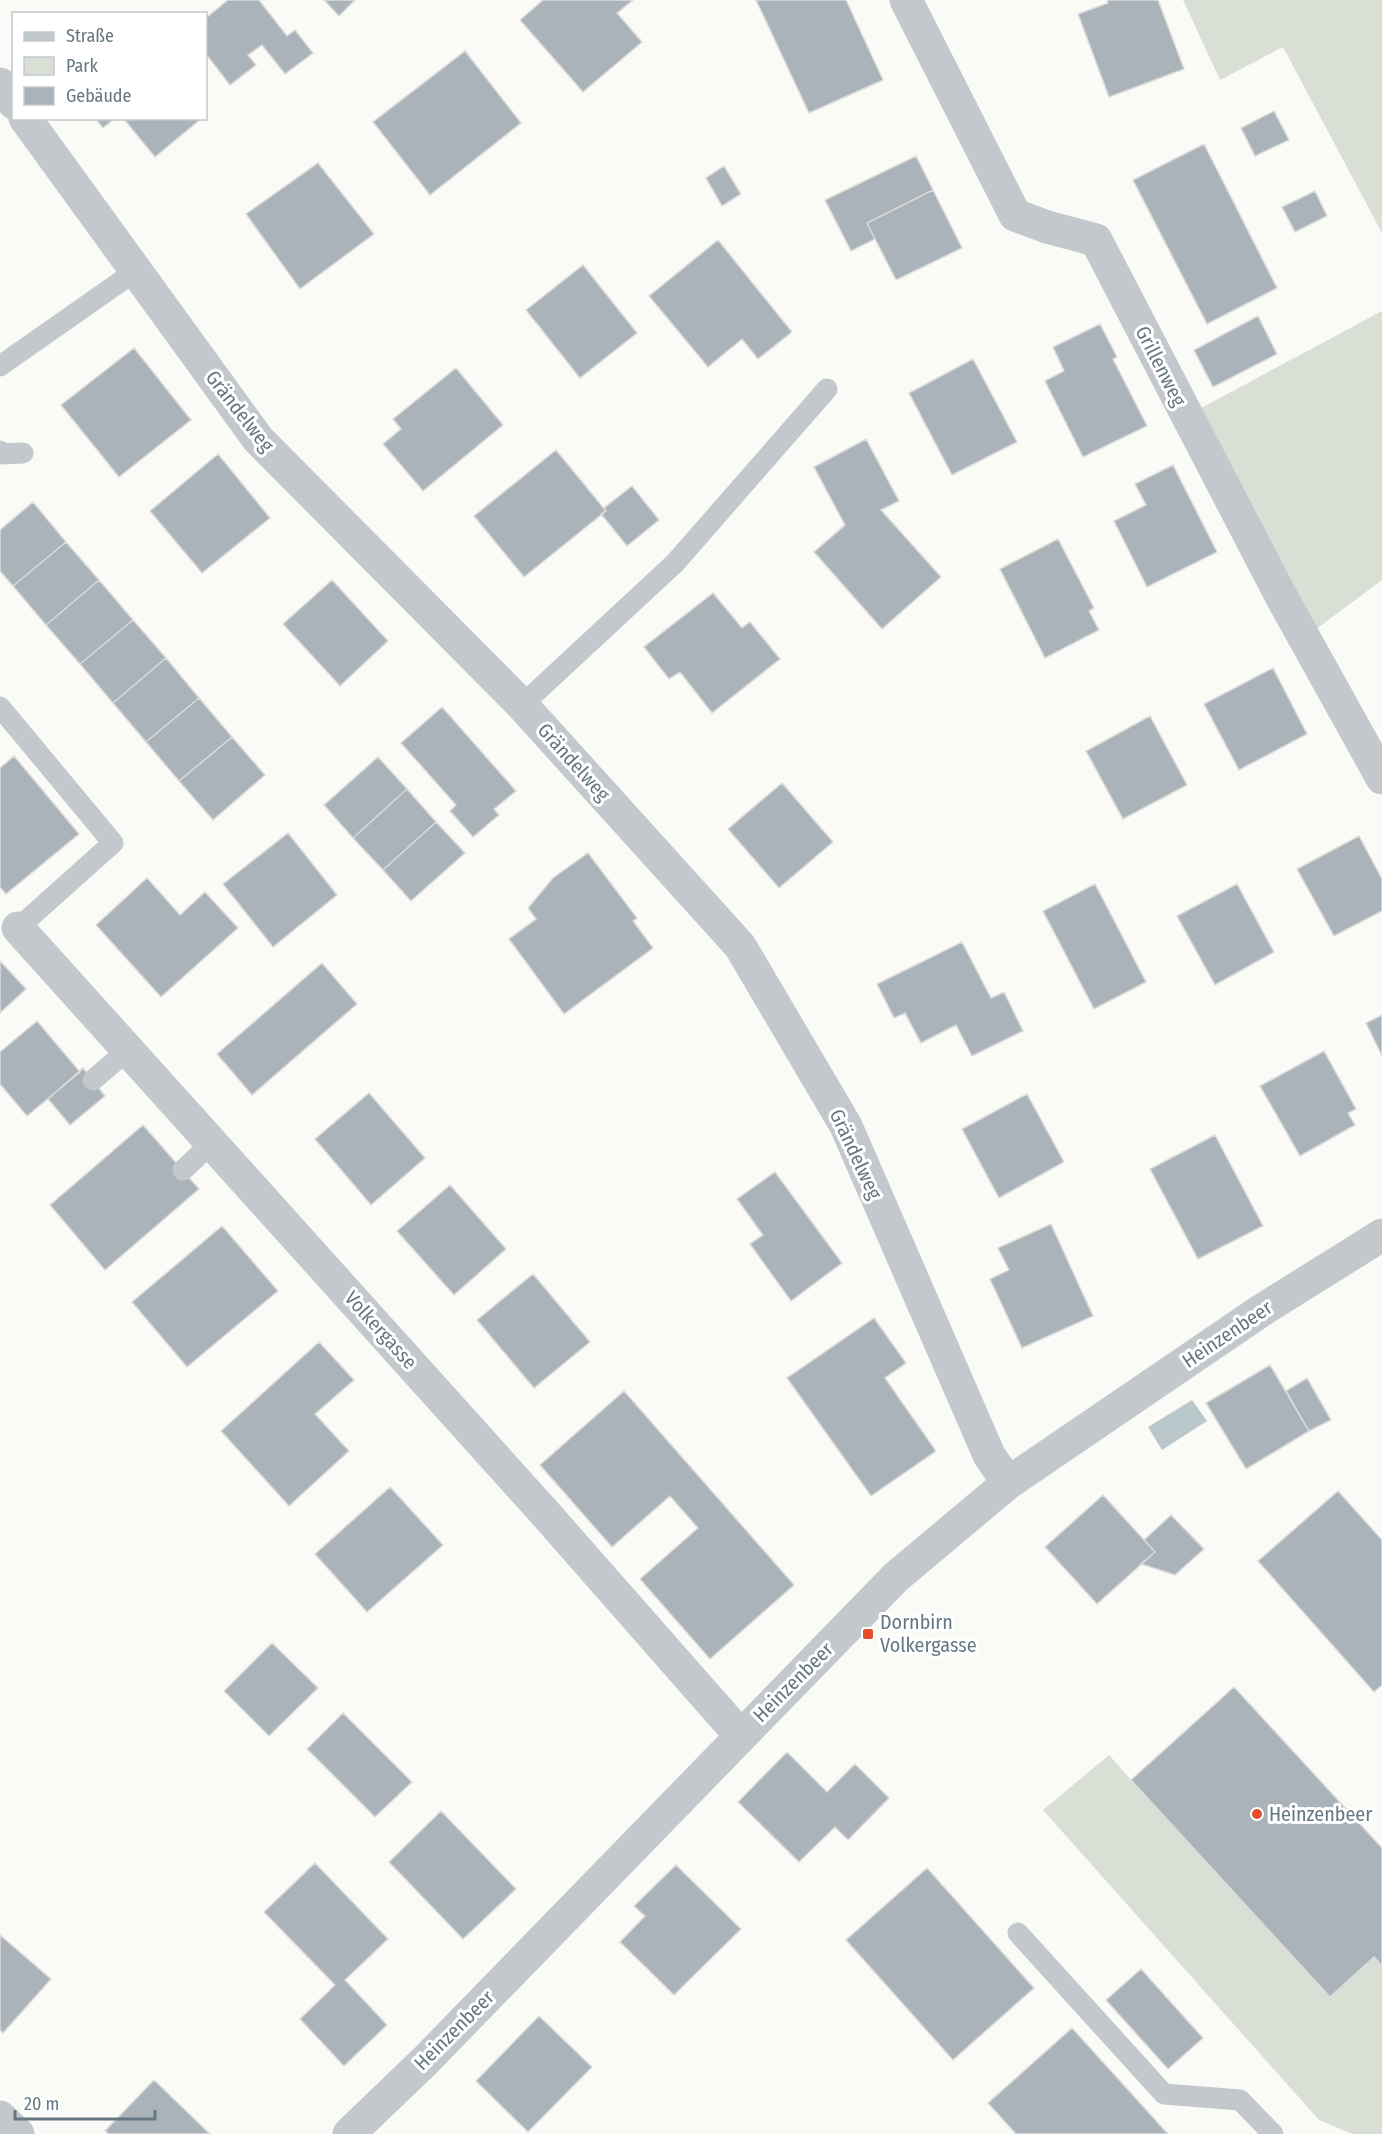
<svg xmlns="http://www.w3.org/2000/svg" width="1382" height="2134" font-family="'Fira Sans Condensed',sans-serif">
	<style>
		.green { fill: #dadfd6 }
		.water { fill: #bac8cb }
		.building { fill: #aab3b9; stroke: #dcdbda; stroke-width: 1.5 }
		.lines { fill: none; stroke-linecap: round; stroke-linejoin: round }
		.service { stroke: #c3c8cc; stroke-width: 21 }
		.minor { stroke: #c3c8cc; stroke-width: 33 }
		.poi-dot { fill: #e64b2b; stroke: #fff; stroke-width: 2 }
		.labels { text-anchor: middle; stroke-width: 6; stroke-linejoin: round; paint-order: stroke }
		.street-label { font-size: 20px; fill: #647783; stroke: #fff }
		.poi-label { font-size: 20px; fill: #647783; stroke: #fff; text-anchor: start }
	</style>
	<rect width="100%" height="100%" fill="#fafaf7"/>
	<!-- green -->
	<path class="green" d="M 1183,0 L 1382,0 L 1382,233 L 1283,47 L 1220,80 Z
		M 1382,311 L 1382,580 L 1307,636 L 1190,414 Z
		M 1109,1755 L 1131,1780 L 1374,1957 L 1382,1966 L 1382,2134 L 1352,2134 L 1319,2120 L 1043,1810 Z"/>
	<!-- water -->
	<path class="water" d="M 1192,1400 L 1207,1421 L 1162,1450 L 1148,1427 Z"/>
	<!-- building -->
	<path class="building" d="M 228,0 L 259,0 L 287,36 L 295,30 L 313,53 L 285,74 L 262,45 L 248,55 L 256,65 L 230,85 L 206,54 L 206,18 Z
		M 324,0 L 355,0 L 339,16 Z
		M 543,0 L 633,0 L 617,13 L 642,42 L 583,92 L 520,20 Z
		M 756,0 L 846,0 L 883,80 L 809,113 Z
		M 1107,0 L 1158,0 L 1184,69 L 1109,97 L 1078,14 L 1108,3 Z
		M 465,51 L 521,123 L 430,195 L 373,122 Z
		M 1274,111 L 1289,140 L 1255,156 L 1241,128 Z
		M 95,118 L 115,118 L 103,128 Z
		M 123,118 L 202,118 L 155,157 Z
		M 1204,144 L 1277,288 L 1207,324 L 1133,180 Z
		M 916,156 L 933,190 L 867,223 L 875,239 L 851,251 L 825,200 Z
		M 318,163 L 374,234 L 300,289 L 246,214 Z
		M 724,166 L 741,194 L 722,206 L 706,178 Z
		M 933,190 L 962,248 L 896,280 L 867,223 Z
		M 1315,191 L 1327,216 L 1295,232 L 1282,207 Z
		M 718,240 L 792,332 L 758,359 L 742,339 L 708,367 L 649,296 Z
		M 583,265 L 637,333 L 580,378 L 526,310 Z
		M 1258,316 L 1277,354 L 1213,387 L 1194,350 Z
		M 1100,324 L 1117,357 L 1113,359 L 1147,426 L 1083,457 L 1045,381 L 1064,371 L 1053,347 Z
		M 134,348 L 191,420 L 119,477 L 61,405 Z
		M 973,359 L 1017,442 L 952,475 L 909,393 Z
		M 456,368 L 503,425 L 423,491 L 383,444 L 401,429 L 393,419 Z
		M 866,439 L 899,501 L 881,510 L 941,577 L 882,629 L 814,552 L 845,525 L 814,467 Z
		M 556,450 L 606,511 L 524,577 L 474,516 Z
		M 218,454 L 270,518 L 202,573 L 150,511 Z
		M 1173,465 L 1217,552 L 1147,587 L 1114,521 L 1146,505 L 1135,484 Z
		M 632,486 L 659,520 L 627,546 L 601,514 L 606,511 L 604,508 Z
		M 33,502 L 66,542 L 13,586 L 0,571 L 0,530 Z
		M 1058,539 L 1094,608 L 1089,611 L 1099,630 L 1045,658 L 1000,569 Z
		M 66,542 L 99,580 L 46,625 L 13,586 Z
		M 99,580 L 133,620 L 80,664 L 46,625 Z
		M 332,580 L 388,641 L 340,686 L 283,624 Z
		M 713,593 L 742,628 L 750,622 L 780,659 L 712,713 L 680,672 L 669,679 L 644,647 Z
		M 133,620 L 166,658 L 113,703 L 80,664 Z
		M 166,658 L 199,698 L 146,742 L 113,703 Z
		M 1273,668 L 1307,734 L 1239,770 L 1204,704 Z
		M 199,698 L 232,737 L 179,781 L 146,742 Z
		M 442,707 L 516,791 L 494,809 L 499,815 L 473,837 L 450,811 L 456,805 L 401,743 Z
		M 1150,716 L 1187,785 L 1123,819 L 1086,751 Z
		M 232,737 L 265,775 L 213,820 L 179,781 Z
		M 14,756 L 79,834 L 6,894 L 0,887 L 0,768 Z
		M 378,757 L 407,789 L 353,838 L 324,805 Z
		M 782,783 L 833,842 L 779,888 L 728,829 Z
		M 407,789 L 436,822 L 383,870 L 353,838 Z
		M 436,822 L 465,853 L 411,901 L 383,870 Z
		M 288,833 L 337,895 L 273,947 L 223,884 Z
		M 1359,836 L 1382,879 L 1382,911 L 1334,936 L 1297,869 Z
		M 588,853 L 637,918 L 633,921 L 653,948 L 564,1014 L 509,939 L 536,919 L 528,908 L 553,878 Z
		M 147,878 L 180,915 L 205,892 L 238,928 L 161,997 L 96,925 Z
		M 1095,884 L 1146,982 L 1094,1009 L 1043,911 Z
		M 1237,884 L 1274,952 L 1215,985 L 1177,916 Z
		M 962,942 L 991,998 L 1004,992 L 1023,1031 L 972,1056 L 956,1025 L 921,1043 L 905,1013 L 894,1018 L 877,984 Z
		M 0,961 L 26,989 L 0,1013 Z
		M 322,963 L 357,1004 L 252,1095 L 217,1054 Z
		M 1382,1015 L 1382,1056 L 1366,1023 Z
		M 37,1021 L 80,1072 L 27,1116 L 0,1084 L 0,1052 Z
		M 1324,1051 L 1356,1109 L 1348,1113 L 1355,1125 L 1300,1156 L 1260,1086 Z
		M 83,1068 L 105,1096 L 70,1125 L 48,1099 Z
		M 369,1093 L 425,1158 L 371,1205 L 315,1139 Z
		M 1027,1094 L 1064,1162 L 999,1198 L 962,1129 Z
		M 143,1125 L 199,1189 L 105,1270 L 50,1205 Z
		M 1215,1135 L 1263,1226 L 1198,1259 L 1150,1169 Z
		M 775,1172 L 842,1263 L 791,1301 L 750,1244 L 763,1235 L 737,1199 Z
		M 450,1185 L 506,1249 L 454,1295 L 397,1231 Z
		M 1051,1224 L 1093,1316 L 1022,1348 L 990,1279 L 1009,1270 L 998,1248 Z
		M 222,1226 L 278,1291 L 187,1367 L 132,1302 Z
		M 533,1274 L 590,1342 L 534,1388 L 477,1320 Z
		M 874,1318 L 906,1363 L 885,1378 L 936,1451 L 871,1496 L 787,1378 Z
		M 319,1342 L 354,1380 L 315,1414 L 349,1451 L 289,1506 L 221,1431 Z
		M 1270,1365 L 1309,1431 L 1246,1469 L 1206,1403 Z
		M 1307,1378 L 1331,1420 L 1309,1431 L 1286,1391 Z
		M 624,1391 L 794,1585 L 710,1659 L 640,1579 L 698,1528 L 670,1496 L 612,1547 L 540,1465 Z
		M 390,1487 L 443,1545 L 367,1612 L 315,1554 Z
		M 1338,1491 L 1382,1540 L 1382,1685 L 1374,1692 L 1258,1561 Z
		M 1103,1495 L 1155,1552 L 1097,1604 L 1045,1547 Z
		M 1171,1515 L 1204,1549 L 1175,1575 L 1141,1564 L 1155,1552 L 1144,1540 Z
		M 272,1643 L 318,1688 L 269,1736 L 224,1691 Z
		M 1234,1687 L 1382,1848 L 1382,1966 L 1374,1957 L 1330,1997 L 1131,1780 Z
		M 343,1713 L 412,1782 L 375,1817 L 307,1749 Z
		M 787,1752 L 827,1792 L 855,1764 L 889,1798 L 848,1840 L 835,1827 L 799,1862 L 738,1802 Z
		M 441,1811 L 516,1889 L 463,1939 L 389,1862 Z
		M 315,1863 L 388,1939 L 345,1980 L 387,2025 L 344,2066 L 300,2019 L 335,1985 L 264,1912 Z
		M 676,1865 L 741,1929 L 674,1995 L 620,1942 L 645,1916 L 634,1906 Z
		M 927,1868 L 1034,1988 L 953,2060 L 846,1940 Z
		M 0,1935 L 51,1979 L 3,2033 L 0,2030 Z
		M 1141,1969 L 1203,2038 L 1168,2069 L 1106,2000 Z
		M 539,2016 L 592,2067 L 528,2132 L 476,2081 Z
		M 1072,2028 L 1168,2134 L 1016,2134 L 988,2103 Z
		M 154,2080 L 210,2134 L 109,2134 L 105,2131 Z"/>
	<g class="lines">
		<!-- service -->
		<path class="service" d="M 0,366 L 137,270
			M 0,451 L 3,454 L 23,453
			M 522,705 L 675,563 L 827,389
			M 0,707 L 113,843 L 18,928
			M 93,1080 L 128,1050
			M 183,1170 L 212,1143
			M 1018,1933 L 1164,2094 L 1240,2100 L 1273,2134"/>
		<!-- minor -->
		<path class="minor" d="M 906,0 L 1015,215 L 1047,227 L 1096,240 L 1281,596 L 1382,778
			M 0,84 L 14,103
			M 25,118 L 258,439 L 522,705 L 740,946 L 846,1126 L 989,1455 L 1008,1483
			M 18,928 L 544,1512 L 740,1735
			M 0,2117 L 18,2134
			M 349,2134 L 426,2060 L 896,1577 L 1008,1483 L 1262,1310 L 1382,1235"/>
	</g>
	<!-- markers -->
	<g class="poi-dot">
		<rect x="862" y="1628" width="12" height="12" rx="3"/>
		<circle cx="1257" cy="1814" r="6"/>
	</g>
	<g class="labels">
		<!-- street labels -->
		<g class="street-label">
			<text transform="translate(1161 366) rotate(63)" y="7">Grillenweg</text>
			<text transform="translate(240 411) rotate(52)" y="7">Grändelweg</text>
			<text transform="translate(574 762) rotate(48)" y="7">Grändelweg</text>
			<text transform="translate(856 1154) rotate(65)" y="7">Grändelweg</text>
			<text transform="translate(381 1330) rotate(48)" y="7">Volkergasse</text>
			<text transform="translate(1227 1334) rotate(-34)" y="7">Heinzenbeer</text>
			<text transform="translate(793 1682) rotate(-45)" y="7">Heinzenbeer</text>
			<text transform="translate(454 2030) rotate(-45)" y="7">Heinzenbeer</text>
		</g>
		<!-- poi labels -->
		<g class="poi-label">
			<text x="880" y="1629">Dornbirn<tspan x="880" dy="23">Volkergasse</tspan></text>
			<text x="1269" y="1821">Heinzenbeer</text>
		</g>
	</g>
	<!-- legend -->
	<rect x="12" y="12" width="195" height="108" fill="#ffffff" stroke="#c1c9cd" stroke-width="1.5"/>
	<rect x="24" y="32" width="30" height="9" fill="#c3c8cc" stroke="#c1c9cd" stroke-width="1.5"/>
	<text x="66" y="42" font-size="18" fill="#647783">Straße</text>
	<rect x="24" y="57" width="30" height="18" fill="#dadfd6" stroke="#c1c9cd" stroke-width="1.5"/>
	<text x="66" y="72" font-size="18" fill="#647783">Park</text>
	<rect x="24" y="87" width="30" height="18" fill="#aab3b9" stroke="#c1c9cd" stroke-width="1.5"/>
	<text x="66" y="102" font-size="18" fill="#647783">Gebäude</text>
	<!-- scale -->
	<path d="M15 2110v9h140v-9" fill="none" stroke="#647783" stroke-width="3"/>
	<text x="24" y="2110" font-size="18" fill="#647783" stroke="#ffffff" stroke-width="4.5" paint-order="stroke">20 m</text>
</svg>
